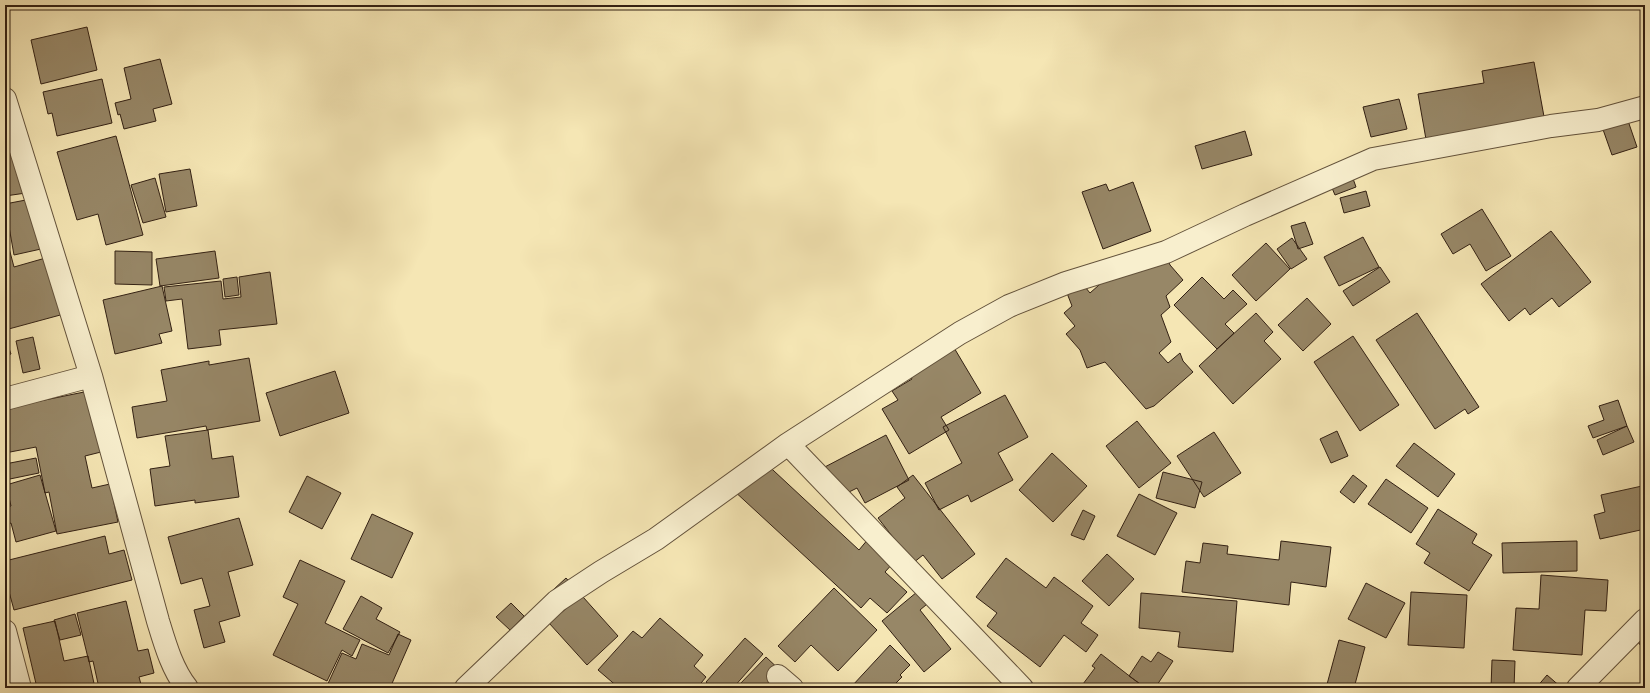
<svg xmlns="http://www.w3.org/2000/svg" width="1650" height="693" font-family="'IM FELL English',serif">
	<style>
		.building { fill: #978767; stroke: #322013 }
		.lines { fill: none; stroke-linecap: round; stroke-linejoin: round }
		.street-casing { stroke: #63523b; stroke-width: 24 }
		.street { stroke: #f8efce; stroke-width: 22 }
	</style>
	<rect width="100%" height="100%" fill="#f5e6b4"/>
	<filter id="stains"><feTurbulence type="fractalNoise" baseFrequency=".005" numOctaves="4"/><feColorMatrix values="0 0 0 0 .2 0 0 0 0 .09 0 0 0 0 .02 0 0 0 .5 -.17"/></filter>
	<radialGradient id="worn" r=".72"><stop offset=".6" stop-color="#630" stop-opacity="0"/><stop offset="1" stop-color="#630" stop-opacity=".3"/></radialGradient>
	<!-- building -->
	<path class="building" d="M 87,27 L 97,70 L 41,84 L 31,40 Z
		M 160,59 L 172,104 L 153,109 L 156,121 L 124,129 L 120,114 L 118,115 L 115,103 L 131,99 L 124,68 Z
		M 1534,62 L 1545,122 L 1427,145 L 1418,94 L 1484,83 L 1482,71 Z
		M 102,79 L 112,123 L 57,136 L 52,113 L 48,114 L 43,92 Z
		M 1399,99 L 1407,129 L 1371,137 L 1363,107 Z
		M 1625,112 L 1637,147 L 1612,155 L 1600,121 Z
		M 1245,131 L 1252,155 L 1202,169 L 1195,146 Z
		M 116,136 L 143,235 L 106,245 L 98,214 L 77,220 L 57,152 Z
		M 21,152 L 26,193 L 5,196 L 5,154 Z
		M 190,169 L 197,206 L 166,212 L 159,174 Z
		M 1351,173 L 1356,187 L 1335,195 L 1329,181 Z
		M 155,178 L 166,217 L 143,223 L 131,185 Z
		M 1133,182 L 1151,231 L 1103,249 L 1082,192 L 1106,184 L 1109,191 Z
		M 1645,182 L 1645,198 L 1641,184 Z
		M 1366,191 L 1370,206 L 1344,213 L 1340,198 Z
		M 31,199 L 41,249 L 14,255 L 5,204 Z
		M 1482,209 L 1511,256 L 1486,271 L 1470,244 L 1453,254 L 1441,234 Z
		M 1305,222 L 1313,244 L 1298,249 L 1291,226 Z
		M 1551,231 L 1591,282 L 1559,307 L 1552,298 L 1530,315 L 1525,308 L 1509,321 L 1481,284 Z
		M 5,233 L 14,267 L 49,257 L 64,314 L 5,330 Z
		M 1363,237 L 1379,267 L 1339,286 L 1324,257 Z
		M 1292,238 L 1307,259 L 1291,269 L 1277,249 Z
		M 1266,243 L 1290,269 L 1256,301 L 1232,275 Z
		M 115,251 L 152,252 L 152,285 L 115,284 Z
		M 215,251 L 219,278 L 160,286 L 156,259 Z
		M 1165,252 L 1170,265 L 1183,280 L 1166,296 L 1170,307 L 1161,315 L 1171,342 L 1159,353 L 1168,363 L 1180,353 L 1183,361 L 1193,372 L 1154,406 L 1146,409 L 1105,362 L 1087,368 L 1080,350 L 1066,334 L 1075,326 L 1064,313 L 1072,306 L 1065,288 L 1081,282 L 1090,293 L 1117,269 Z
		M 1380,267 L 1390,282 L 1353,306 L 1343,291 Z
		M 270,272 L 277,324 L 219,330 L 221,345 L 188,349 L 182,299 L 166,301 L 164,287 L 221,281 L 223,299 L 241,297 L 239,277 Z
		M 237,277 L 239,295 L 225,297 L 223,279 Z
		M 1202,277 L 1224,299 L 1233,290 L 1247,304 L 1225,324 L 1234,333 L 1217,349 L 1174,305 Z
		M 162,286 L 172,331 L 159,334 L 162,343 L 115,354 L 103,300 Z
		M 1307,298 L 1331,324 L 1303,351 L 1278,325 Z
		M 1256,313 L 1273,332 L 1264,341 L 1281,359 L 1233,404 L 1199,366 Z
		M 1417,313 L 1479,407 L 1468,414 L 1465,409 L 1435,429 L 1376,340 Z
		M 1353,336 L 1399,405 L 1360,431 L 1314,362 Z
		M 5,337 L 11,354 L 5,356 Z
		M 33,337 L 40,369 L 23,373 L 16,341 Z
		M 950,341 L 981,393 L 941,417 L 949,430 L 909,454 L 882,409 L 898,400 L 892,391 L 912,379 L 905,368 Z
		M 249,358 L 260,421 L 207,430 L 206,426 L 137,438 L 132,407 L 167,401 L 161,370 L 209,361 L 209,365 Z
		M 335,371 L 349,413 L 280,436 L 266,393 Z
		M 89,391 L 101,452 L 85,456 L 92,488 L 110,484 L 118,522 L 57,534 L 49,492 L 45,493 L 36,447 L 5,453 L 5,397 L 35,402 Z
		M 1005,395 L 1028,437 L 998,453 L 1013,480 L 971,502 L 968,495 L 939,510 L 925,483 L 962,463 L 943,427 Z
		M 1618,400 L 1627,426 L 1593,438 L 1588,426 L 1604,420 L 1599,406 Z
		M 1137,421 L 1171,463 L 1139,488 L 1106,446 Z
		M 1627,426 L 1634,442 L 1603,455 L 1597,440 Z
		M 208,430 L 212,459 L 233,456 L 239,497 L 195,503 L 195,500 L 155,506 L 150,469 L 170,466 L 165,436 Z
		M 1337,431 L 1348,456 L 1331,463 L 1320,439 Z
		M 1214,432 L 1241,473 L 1204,497 L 1177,456 Z
		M 886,435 L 909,480 L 865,503 L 857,488 L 837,498 L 821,469 Z
		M 1414,443 L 1455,474 L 1438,497 L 1396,466 Z
		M 1052,453 L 1087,486 L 1053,522 L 1019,490 Z
		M 36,458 L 39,473 L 5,480 L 5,464 Z
		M 760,458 L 859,550 L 869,538 L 894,562 L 885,572 L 907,592 L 887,613 L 870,598 L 861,608 L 732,489 Z
		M 1163,472 L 1202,482 L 1195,508 L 1156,498 Z
		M 40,475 L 56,531 L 16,542 L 11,523 L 5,525 L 5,507 L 11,506 L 6,485 Z
		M 913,475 L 975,554 L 942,579 L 923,555 L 913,563 L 878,518 L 905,498 L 897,487 Z
		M 1353,475 L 1367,486 L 1354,503 L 1340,492 Z
		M 307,476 L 341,493 L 322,529 L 289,512 Z
		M 1386,479 L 1428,508 L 1411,533 L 1368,504 Z
		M 1642,486 L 1645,500 L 1645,529 L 1600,539 L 1594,515 L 1605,512 L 1601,495 Z
		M 1139,494 L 1177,513 L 1155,555 L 1117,536 Z
		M 1438,509 L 1477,534 L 1472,543 L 1492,555 L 1469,591 L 1424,563 L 1430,553 L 1416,544 Z
		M 1083,510 L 1095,516 L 1084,540 L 1071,535 Z
		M 372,514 L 413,533 L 392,578 L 351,559 Z
		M 239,518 L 253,565 L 228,572 L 240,616 L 219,622 L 225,642 L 204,648 L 194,610 L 210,606 L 202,578 L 181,584 L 168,537 Z
		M 105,536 L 109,554 L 124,550 L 132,580 L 14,610 L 5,577 L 5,561 Z
		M 1281,541 L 1331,547 L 1326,587 L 1291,582 L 1289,605 L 1182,592 L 1186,561 L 1200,563 L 1203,543 L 1228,546 L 1227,554 L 1279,560 Z
		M 1577,541 L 1577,571 L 1503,573 L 1502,543 Z
		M 1107,554 L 1134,579 L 1109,606 L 1082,581 Z
		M 1006,558 L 1046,588 L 1054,577 L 1093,606 L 1081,623 L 1098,635 L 1086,652 L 1064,635 L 1040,667 L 987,626 L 997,613 L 976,597 Z
		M 300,560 L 345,581 L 325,623 L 360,640 L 352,656 L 342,650 L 327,681 L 273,655 L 298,604 L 283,597 Z
		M 1541,575 L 1608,580 L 1606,611 L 1585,610 L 1582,655 L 1513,650 L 1516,608 L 1539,609 Z
		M 566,578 L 618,636 L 587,665 L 549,623 L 568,607 L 553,590 Z
		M 1366,583 L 1405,603 L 1386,638 L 1348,619 Z
		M 923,587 L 933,599 L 920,610 L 951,649 L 924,672 L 882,621 Z
		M 834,588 L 877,630 L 838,671 L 811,645 L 795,662 L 778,646 Z
		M 1411,592 L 1467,595 L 1464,648 L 1408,645 Z
		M 1141,593 L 1237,601 L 1233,652 L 1178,647 L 1180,632 L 1139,628 Z
		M 361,596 L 382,608 L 376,619 L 400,632 L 388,653 L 343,629 Z
		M 126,601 L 138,651 L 148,649 L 154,673 L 139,677 L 142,688 L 99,688 L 93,661 L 89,662 L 77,613 Z
		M 511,603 L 524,616 L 510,630 L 496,617 Z
		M 75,614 L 81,635 L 60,640 L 54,620 Z
		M 660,618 L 703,655 L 694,666 L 706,677 L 697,688 L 619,688 L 598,670 L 633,631 L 642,638 Z
		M 55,621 L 64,661 L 88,656 L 95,688 L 37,688 L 23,628 Z
		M 1645,629 L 1645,650 L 1634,638 Z
		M 398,634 L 411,640 L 390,688 L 326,688 L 342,653 L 356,659 L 362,644 L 389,655 Z
		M 745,638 L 763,654 L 733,688 L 713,688 L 706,682 Z
		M 1339,640 L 1365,647 L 1354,688 L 1326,688 Z
		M 890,645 L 910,665 L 900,675 L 902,677 L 891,688 L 854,688 L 852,686 Z
		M 1158,652 L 1173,661 L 1155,688 L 1146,688 L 1129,676 L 1142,656 L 1151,662 Z
		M 1101,654 L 1145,688 L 1080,688 L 1095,668 L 1092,666 Z
		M 766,657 L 784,674 L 777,688 L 740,688 L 738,686 Z
		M 1492,660 L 1515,661 L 1514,688 L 1491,688 Z
		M 1547,675 L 1562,688 L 1536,688 Z"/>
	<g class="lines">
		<defs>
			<path id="street" d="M 5,99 L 91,376 L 158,621 C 165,644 172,669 187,688
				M 5,399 L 91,376
				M 788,444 L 1022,688
				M 5,631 L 20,688
				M 778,676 L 792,688
				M 466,688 L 557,601 L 601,572 L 656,539 L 788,444 L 960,333 L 1009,306 L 1066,283 L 1166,252 L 1245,215 L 1373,159 L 1551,126 L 1598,120 L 1645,107
				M 1578,688 L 1645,620"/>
		</defs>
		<!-- street casing -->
		<use href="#street" class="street-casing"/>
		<!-- street -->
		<use href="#street" class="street"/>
	</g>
	<!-- margin -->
	<rect width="1650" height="693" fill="none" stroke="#f5e6b4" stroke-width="20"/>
	<rect x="6" y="6" width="1638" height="681" fill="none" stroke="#322013" stroke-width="2"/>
	<rect x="10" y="10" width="1630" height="673" fill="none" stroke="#322013"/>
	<rect width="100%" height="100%" filter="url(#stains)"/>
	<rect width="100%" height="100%" fill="url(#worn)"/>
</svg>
